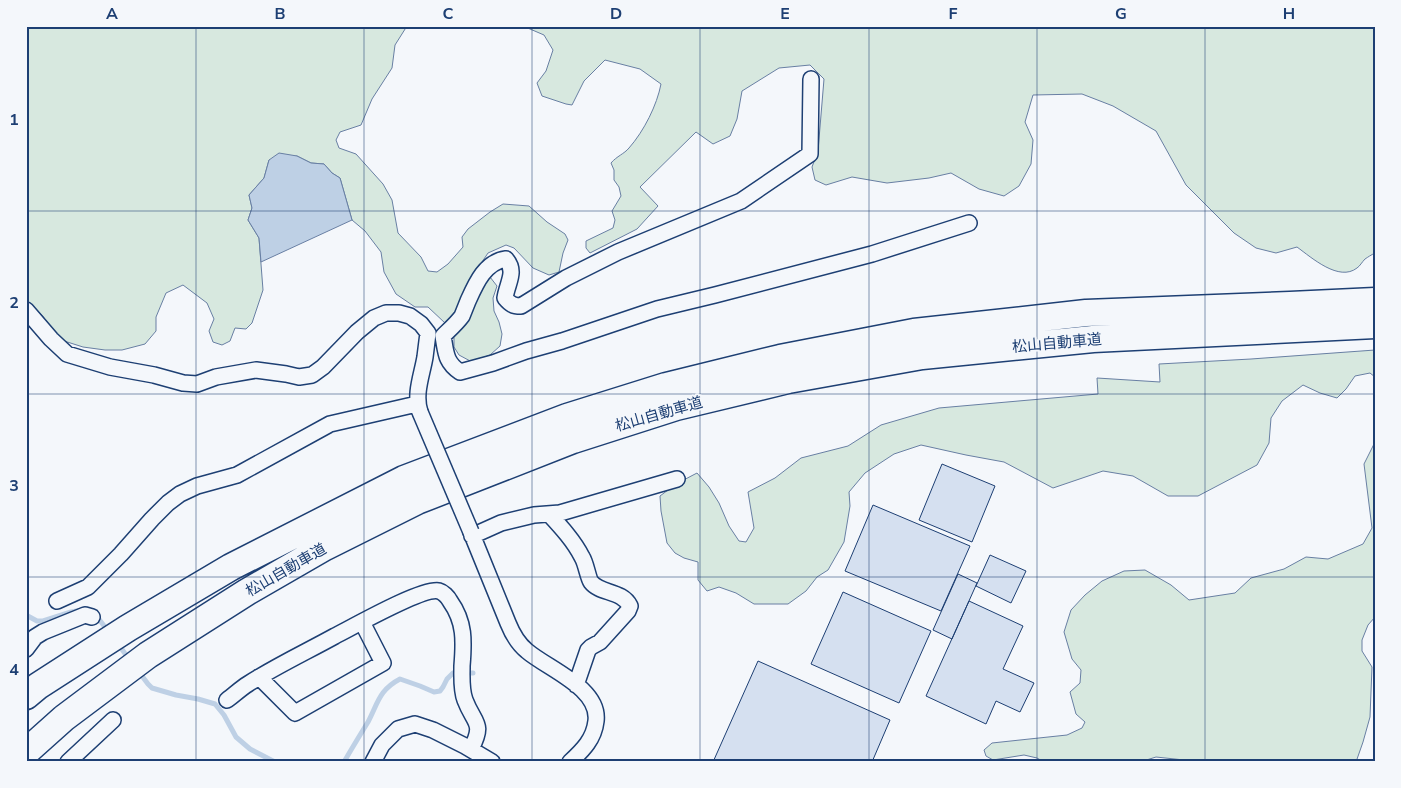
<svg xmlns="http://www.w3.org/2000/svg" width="1401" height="788" font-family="'Nunito Sans','Noto Sans JP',sans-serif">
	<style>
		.green { fill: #d7e8df; stroke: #687fa3 }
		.water { fill: #bed0e5; stroke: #687fa3 }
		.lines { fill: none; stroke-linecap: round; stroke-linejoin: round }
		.stream { stroke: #bed0e5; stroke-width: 5 }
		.building { fill: #d5e0f0; stroke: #1d3f73 }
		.street-casing { stroke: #1d3f73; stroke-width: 18 }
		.highway-casing { stroke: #1d3f73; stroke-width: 29 }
		.street { stroke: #f4f7fb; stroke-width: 15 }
		.highway { stroke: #f4f7fb; stroke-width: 26 }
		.street-bridge-casing { stroke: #1d3f73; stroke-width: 18; stroke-linecap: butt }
		.street-bridge { stroke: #f4f7fb; stroke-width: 15 }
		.grid { fill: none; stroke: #1d3f73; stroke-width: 1; stroke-opacity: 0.55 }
		.labels { text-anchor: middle; stroke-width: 4; stroke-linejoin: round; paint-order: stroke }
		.street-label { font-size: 15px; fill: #1d3f73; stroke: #f4f7fb }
		.neatline { fill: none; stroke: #1d3f73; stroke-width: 2 }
		.grid-label { font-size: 16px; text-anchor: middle; font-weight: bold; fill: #1d3f73 }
	</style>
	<rect width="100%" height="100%" fill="#f4f7fb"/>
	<!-- green -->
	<path class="green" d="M 26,26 L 407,26 L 395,45 L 392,68 L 372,99 L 361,125 L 340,132 L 336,140 L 339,148 L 356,154 L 383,184 L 392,200 L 398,233 L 421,257 L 428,271 L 437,272 L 448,264 L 463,247 L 462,237 L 468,229 L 490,212 L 503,204 L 529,206 L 547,222 L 565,234 L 568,240 L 563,253 L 559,272 L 549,275 L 533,268 L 514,248 L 506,245 L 488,253 L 482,262 L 490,277 L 497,286 L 493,298 L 494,311 L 499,322 L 502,334 L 500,346 L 490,355 L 472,362 L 459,355 L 454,347 L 454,338 L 445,323 L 428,307 L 415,307 L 396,294 L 384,272 L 381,252 L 365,231 L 352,220 L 340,178 L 332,173 L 324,164 L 311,163 L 297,156 L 269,160 L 264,178 L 249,195 L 252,208 L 248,220 L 259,238 L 263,290 L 252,323 L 246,329 L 235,328 L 230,341 L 222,345 L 213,342 L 209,331 L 214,319 L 207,303 L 183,285 L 166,293 L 156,317 L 156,331 L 145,344 L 122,350 L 105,350 L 83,347 L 61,340 L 41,314 L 26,301 Z
		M 523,26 L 1375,26 L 1375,253 C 1371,255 1368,257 1365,259 C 1362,262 1360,266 1357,268 C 1339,282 1312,258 1297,247 L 1276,253 L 1256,248 L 1234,233 L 1186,185 L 1156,131 L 1113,106 L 1082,94 L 1033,95 L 1025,122 L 1033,140 L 1031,164 L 1019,186 L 1004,196 L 979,189 L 951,173 L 929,178 L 887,183 L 852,177 L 826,185 L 815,180 L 812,167 L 818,151 L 824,79 L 810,65 L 779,68 L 742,91 L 737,119 L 730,136 L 713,144 L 696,132 L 640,187 L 658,206 L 637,229 L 590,253 L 586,248 L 586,241 L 613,228 L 615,220 L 612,211 L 621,196 L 619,187 L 614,180 L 614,170 L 611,163 C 617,156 624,154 629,148 C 644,131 657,105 661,84 L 640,69 L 605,60 L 584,81 L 572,105 L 566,104 L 542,96 L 537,83 L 546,71 L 553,50 L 544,35 Z
		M 1375,350 L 1375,377 L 1370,373 L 1355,376 L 1346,389 L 1337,398 L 1320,393 L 1303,385 L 1282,401 L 1271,418 L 1269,443 L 1257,465 L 1198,496 L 1168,496 L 1133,476 L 1103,471 L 1053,488 L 1004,462 L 966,455 L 921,445 L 894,454 L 865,473 L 849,492 L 850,506 L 844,542 L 828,570 L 817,577 L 806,591 L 788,604 L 754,604 L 736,593 L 719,587 L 707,591 L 698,580 L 698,562 L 684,558 L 675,553 L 667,543 L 661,511 L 660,496 L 676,484 L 697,473 L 709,487 L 719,503 L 729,526 L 739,541 L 746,542 L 754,528 L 748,492 L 775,478 L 801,458 L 848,446 L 881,425 L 939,408 L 1098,394 L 1097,378 L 1160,382 L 1159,364 L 1251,359 Z
		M 1375,442 L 1375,617 L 1368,625 L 1362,640 L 1362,651 L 1372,667 L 1370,717 L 1363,742 L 1356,762 L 1186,762 L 1184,760 L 1156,757 L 1140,762 L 1044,762 L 1037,758 L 1024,755 L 993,760 L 986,756 L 984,750 L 992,743 L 1067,735 L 1082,728 L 1085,722 L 1076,714 L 1070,692 L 1080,683 L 1081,670 L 1072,659 L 1064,632 L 1071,610 L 1085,595 L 1102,581 L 1124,571 L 1145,570 L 1171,585 L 1189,600 L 1235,593 L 1251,578 L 1284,569 L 1306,557 L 1328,559 L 1363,544 L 1372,528 L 1364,464 Z"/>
	<!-- water -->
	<path class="water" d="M 279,153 L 297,156 L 311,163 L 324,164 L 332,173 L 340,178 L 352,220 L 261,262 L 259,238 L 248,220 L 252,208 L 249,195 L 264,178 L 269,160 Z"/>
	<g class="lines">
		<!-- stream -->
		<path class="stream" d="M 95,614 L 108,631
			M 26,615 L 37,621 L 43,621 L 71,612 L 82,610
			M 118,644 L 129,659
			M 139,672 L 148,684 L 152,688 L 176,695 L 198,699 L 215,704 L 224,715 L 236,737 L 250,749 L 275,762
			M 344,762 C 352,748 360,735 368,722 C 378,703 379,690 400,679 L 420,686 L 434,692 L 440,691 L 443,687 L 447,679 L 453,673 L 473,673"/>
	</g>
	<!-- building -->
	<path class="building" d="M 942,464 L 995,486 L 972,542 L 919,520 Z
		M 873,505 L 970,546 L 941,611 L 845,571 Z
		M 990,555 L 1026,571 L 1011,603 L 976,586 Z
		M 958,574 L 977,583 L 952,639 L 933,630 Z
		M 843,592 L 931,631 L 899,703 L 811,664 Z
		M 969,601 L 1023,626 L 1003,669 L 1034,683 L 1020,712 L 996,701 L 986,724 L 926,696 Z
		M 758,661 L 890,720 L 872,762 L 713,762 Z"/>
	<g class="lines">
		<defs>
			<path id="street" d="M 26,310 L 51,339 L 67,354 L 110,367 L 154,375 L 183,383 L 197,384 L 216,377 L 256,370 L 286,374 L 299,377 L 312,375 L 323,367 L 357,332 L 374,318 L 386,313 L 399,313 L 410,316 L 421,324 L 428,333 C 427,341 426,349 425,357 C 422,375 414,394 420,412
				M 443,336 C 446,352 445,362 460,372 L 493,363 L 526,351 L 562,341 L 657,309 L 715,295 L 872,254 L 969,223
				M 443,336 C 449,330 457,323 462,316 C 464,311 466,306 468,301 C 476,283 485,262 506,259 C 517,272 507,283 505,298 C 510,304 513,306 521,306 L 566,278 L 618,252 L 741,201 L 810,154 L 811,79
				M 549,514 C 561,527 574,541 582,557 C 586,563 588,578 591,582 C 600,594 622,590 630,606 L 628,611 L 600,642 L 591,647 L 588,650 L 576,685
				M 471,532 L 508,623 C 512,633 517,643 527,651 C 548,669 600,688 596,721 C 594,739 583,750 570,762
				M 472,536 L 501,523 L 534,515 L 560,513 L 677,479
				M 57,601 L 88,587 L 121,554 L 152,519 L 168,503 L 180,494 L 197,486 L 237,475 L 330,424 L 417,404
				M 26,649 L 35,637 L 43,632 L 85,615 L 92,617
				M 259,677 L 295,713 L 383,663 L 362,622
				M 227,700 C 234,695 240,689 248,684 C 276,666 306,652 335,636 C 353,627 423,587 439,591 C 443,592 448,597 450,601 C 465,622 464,641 462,666 C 462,677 461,690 465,700 C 474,724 485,722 471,749
				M 68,762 L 113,720
				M 373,762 L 382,745 L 398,729 L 415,724 L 433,730 L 465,746 L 492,762"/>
			<path id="highway" d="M 26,696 L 38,686 L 128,628 L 231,567 L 404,479 L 567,417 L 666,386 L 780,358 L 914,332 L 1086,313 L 1290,305 L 1375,301
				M 26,752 L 64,718 L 148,655 L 247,592 L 325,547 L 417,501 L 573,440 L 676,407 L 788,380 L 922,356 L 1093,339 L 1375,325"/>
		</defs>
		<!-- street casing -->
		<use href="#street" class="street-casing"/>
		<!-- highway casing -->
		<use href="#highway" class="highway-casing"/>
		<!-- street -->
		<use href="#street" class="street"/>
		<!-- highway -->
		<use href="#highway" class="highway"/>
		<defs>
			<path id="street-bridge" d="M 420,412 L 471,532"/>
		</defs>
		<!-- street-bridge casing -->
		<use href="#street-bridge" class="street-bridge-casing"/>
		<!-- street-bridge -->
		<use href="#street-bridge" class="street-bridge"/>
	</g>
	<!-- grid -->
	<path class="grid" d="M 196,26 L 196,762M 364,26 L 364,762M 532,26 L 532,762M 700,26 L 700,762M 869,26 L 869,762M 1037,26 L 1037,762M 1205,26 L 1205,762M 26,211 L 1375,211M 26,394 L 1375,394M 26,577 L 1375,577"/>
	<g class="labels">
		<!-- street labels -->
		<g class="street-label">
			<text transform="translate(1057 343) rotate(-5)" y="5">松山自動車道</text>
			<text transform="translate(659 414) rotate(-16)" y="5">松山自動車道</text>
			<text transform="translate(286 570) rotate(-30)" y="5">松山自動車道</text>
		</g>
	</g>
	<!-- border -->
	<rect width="1401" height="788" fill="none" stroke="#f4f7fb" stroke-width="55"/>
	<rect x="28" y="28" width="1346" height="732" class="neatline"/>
	<g class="grid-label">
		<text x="112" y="19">A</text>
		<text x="280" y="19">B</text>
		<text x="448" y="19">C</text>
		<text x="616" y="19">D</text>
		<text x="785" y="19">E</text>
		<text x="953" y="19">F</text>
		<text x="1121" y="19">G</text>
		<text x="1289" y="19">H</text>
		<text x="14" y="125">1</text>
		<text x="14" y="308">2</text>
		<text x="14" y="491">3</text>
		<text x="14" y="675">4</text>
	</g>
</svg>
